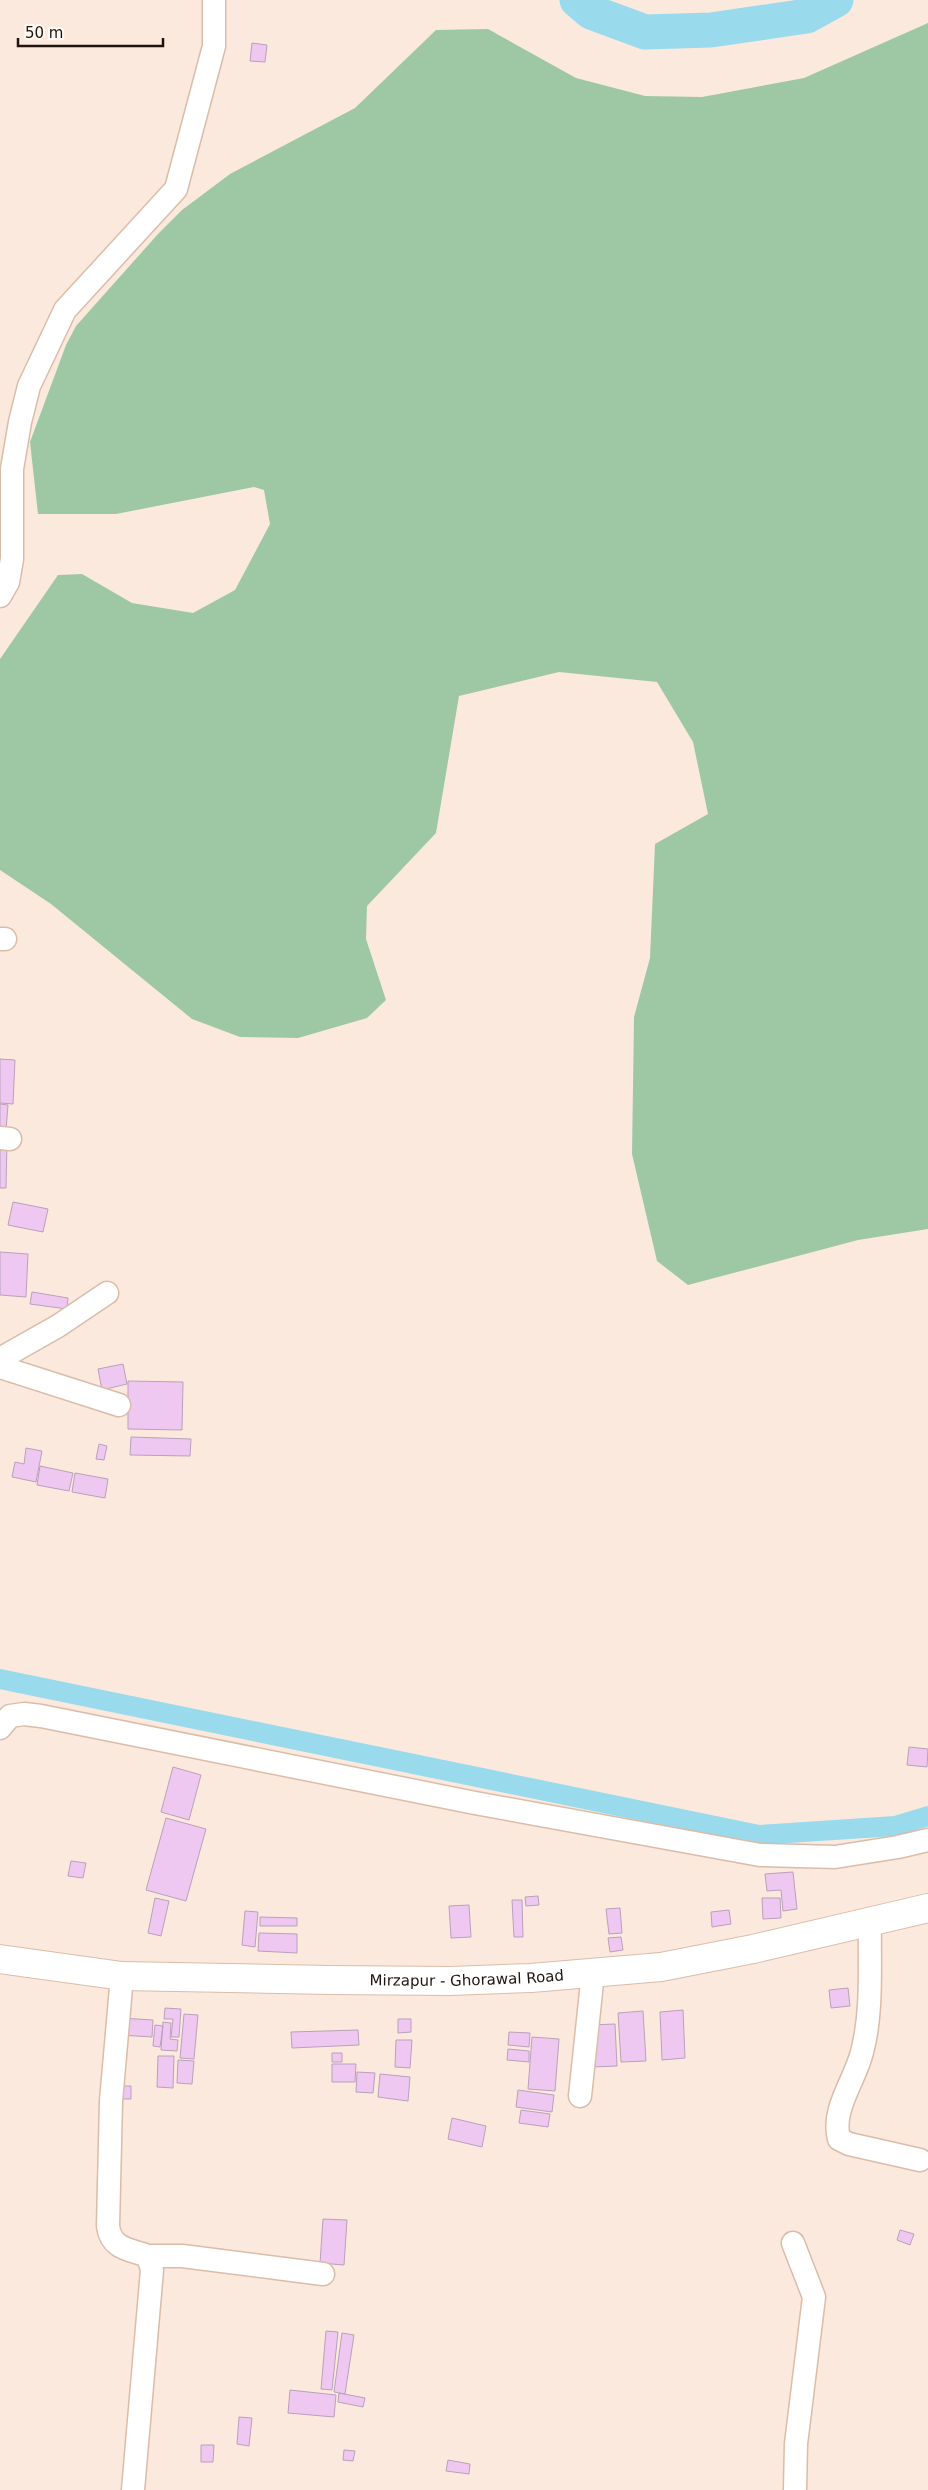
<svg xmlns="http://www.w3.org/2000/svg" width="928" height="2490" font-family="'DejaVu Sans',sans-serif">
	<style>
		.green { fill: #9ec8a4 }
		.lines { fill: none; stroke-linecap: round; stroke-linejoin: round }
		.canal { stroke: #99dbec; stroke-width: 20 }
		.river { stroke: #99dbec; stroke-width: 35 }
		.building { fill: #efc8f2; stroke: #b8a1ba }
		.street-casing { stroke: #dabca9; stroke-width: 25 }
		.primary-casing { stroke: #dabca9; stroke-width: 30 }
		.street { stroke: #fff; stroke-width: 22 }
		.primary { stroke: #fff; stroke-width: 28 }
		.labels { text-anchor: middle; stroke-width: 4; stroke-linejoin: round; paint-order: stroke }
		.street-label { font-size: 15px; fill: #1e140d; stroke: #fff9f5 }
	</style>
	<rect width="100%" height="100%" fill="#fce9dd"/>
	<!-- green -->
	<path class="green" d="M 928,23 L 928,1229 L 858,1240 L 688,1285 L 657,1261 L 632,1154 L 634,1017 L 650,958 L 655,844 L 708,814 L 693,742 L 657,682 L 559,672 L 459,696 L 436,833 L 367,906 L 366,939 L 386,1000 L 367,1018 L 298,1038 L 240,1037 L 192,1019 L 51,904 L 0,870 L 0,659 L 58,575 L 82,574 L 132,603 L 193,613 L 235,590 L 270,524 L 264,490 L 254,487 L 116,514 L 38,514 L 30,442 L 66,345 L 76,326 L 158,234 L 182,210 L 230,174 L 355,108 L 436,30 L 488,29 L 576,78 L 645,96 L 702,97 L 804,78 Z"/>
	<g class="lines">
		<!-- canal -->
		<path class="canal" d="M 0,1679 L 759,1835 L 895,1826 L 928,1816"/>
		<!-- river -->
		<path class="river" d="M 577,0 L 591,12 L 645,32 L 711,30 L 807,16 L 836,0"/>
	</g>
	<!-- building -->
	<path class="building" d="M 252,43 L 267,45 L 265,62 L 250,61 Z
		M 0,1059 L 15,1060 L 13,1104 L 0,1103 Z
		M 0,1104 L 8,1105 L 6,1130 L 0,1130 Z
		M 0,1140 L 7,1141 L 6,1188 L 0,1188 Z
		M 13,1202 L 48,1209 L 43,1232 L 8,1225 Z
		M 0,1252 L 28,1254 L 26,1297 L 0,1295 Z
		M 32,1292 L 68,1298 L 67,1309 L 30,1304 Z
		M 123,1364 L 127,1384 L 102,1390 L 98,1369 Z
		M 128,1381 L 183,1382 L 182,1430 L 128,1429 Z
		M 131,1437 L 191,1439 L 190,1456 L 130,1455 Z
		M 99,1444 L 107,1446 L 104,1460 L 96,1459 Z
		M 26,1448 L 42,1451 L 36,1482 L 12,1477 L 15,1462 L 24,1464 Z
		M 40,1466 L 73,1473 L 69,1491 L 37,1485 Z
		M 75,1473 L 108,1479 L 105,1498 L 72,1492 Z
		M 909,1747 L 928,1749 L 927,1767 L 907,1765 Z
		M 173,1767 L 201,1775 L 189,1820 L 161,1812 Z
		M 166,1818 L 206,1829 L 186,1901 L 146,1890 Z
		M 71,1861 L 86,1863 L 83,1878 L 68,1876 Z
		M 793,1872 L 797,1909 L 783,1911 L 781,1890 L 767,1891 L 765,1874 Z
		M 538,1896 L 539,1905 L 526,1906 L 525,1897 Z
		M 155,1898 L 169,1901 L 161,1936 L 148,1933 Z
		M 762,1898 L 780,1898 L 781,1918 L 763,1919 Z
		M 512,1900 L 522,1900 L 523,1937 L 514,1937 Z
		M 469,1905 L 471,1937 L 451,1938 L 449,1906 Z
		M 620,1908 L 622,1933 L 609,1934 L 606,1909 Z
		M 729,1910 L 731,1924 L 712,1927 L 711,1912 Z
		M 245,1911 L 258,1912 L 255,1947 L 242,1945 Z
		M 260,1917 L 297,1918 L 297,1926 L 260,1926 Z
		M 259,1933 L 297,1934 L 297,1953 L 258,1951 Z
		M 621,1937 L 623,1950 L 610,1952 L 608,1938 Z
		M 848,1988 L 850,2006 L 831,2008 L 829,1990 Z
		M 165,2008 L 181,2009 L 179,2037 L 171,2037 L 173,2019 L 164,2019 Z
		M 683,2010 L 685,2058 L 662,2060 L 660,2012 Z
		M 643,2011 L 646,2061 L 621,2062 L 618,2013 Z
		M 184,2014 L 198,2015 L 194,2059 L 180,2058 Z
		M 121,2018 L 153,2020 L 152,2037 L 120,2035 Z
		M 398,2019 L 411,2019 L 411,2032 L 398,2033 Z
		M 163,2022 L 171,2023 L 170,2039 L 178,2040 L 177,2051 L 161,2050 Z
		M 615,2024 L 617,2066 L 592,2067 L 589,2025 Z
		M 155,2025 L 163,2026 L 160,2047 L 153,2046 Z
		M 358,2030 L 359,2045 L 292,2048 L 291,2032 Z
		M 509,2032 L 530,2033 L 529,2047 L 508,2045 Z
		M 532,2037 L 559,2039 L 555,2091 L 528,2089 Z
		M 396,2040 L 412,2040 L 410,2068 L 395,2067 Z
		M 508,2049 L 529,2051 L 529,2062 L 507,2060 Z
		M 332,2053 L 342,2053 L 342,2062 L 332,2062 Z
		M 158,2056 L 174,2056 L 173,2088 L 157,2087 Z
		M 178,2060 L 194,2061 L 192,2084 L 177,2083 Z
		M 332,2064 L 356,2064 L 355,2082 L 332,2082 Z
		M 357,2072 L 375,2073 L 373,2093 L 356,2092 Z
		M 380,2074 L 410,2077 L 408,2101 L 378,2097 Z
		M 118,2086 L 131,2086 L 131,2099 L 118,2099 Z
		M 518,2090 L 554,2095 L 552,2112 L 516,2107 Z
		M 521,2110 L 550,2114 L 548,2127 L 519,2123 Z
		M 452,2118 L 486,2126 L 482,2147 L 448,2139 Z
		M 323,2219 L 347,2220 L 344,2265 L 320,2263 Z
		M 900,2230 L 914,2234 L 910,2245 L 897,2240 Z
		M 326,2331 L 338,2332 L 332,2390 L 321,2389 Z
		M 342,2333 L 354,2335 L 345,2394 L 334,2392 Z
		M 290,2390 L 336,2395 L 334,2417 L 288,2413 Z
		M 339,2393 L 365,2398 L 363,2407 L 338,2402 Z
		M 239,2417 L 252,2418 L 249,2446 L 237,2444 Z
		M 201,2445 L 214,2445 L 213,2462 L 201,2462 Z
		M 344,2450 L 355,2451 L 353,2461 L 343,2460 Z
		M 448,2460 L 470,2464 L 469,2474 L 446,2471 Z"/>
	<g class="lines">
		<defs>
			<path id="street" d="M 0,596 L 8,582 L 12,559 L 12,469 L 20,422 L 29,386 L 65,310 L 176,189 L 214,46 L 214,0
				M 0,939 L 5,939
				M 0,1138 L 10,1139
				M 0,1359 L 58,1326 L 107,1293
				M 0,1367 L 119,1405
				M 0,1728 L 10,1716 L 24,1714 L 41,1716 L 475,1803 L 760,1855 L 835,1857 L 898,1847 L 928,1840
				M 870,1922 C 869,1964 873,2011 862,2052 C 855,2081 831,2109 839,2139 L 849,2144 L 920,2160
				M 122,1976 L 111,2101 L 108,2226 C 111,2249 129,2249 148,2256 L 152,2270 L 133,2490
				M 580,2096 L 593,1973
				M 793,2243 L 814,2297 L 796,2444 L 795,2490
				M 148,2256 L 182,2256 L 323,2274"/>
			<g id="primary">
				<path id="s1" d="M 0,1959 L 122,1976 L 329,1980 L 450,1981 L 531,1978 L 661,1967 L 753,1949 L 928,1908"/>
			</g>
		</defs>
		<!-- street casing -->
		<use href="#street" class="street-casing"/>
		<!-- primary casing -->
		<use href="#primary" class="primary-casing"/>
		<!-- street -->
		<use href="#street" class="street"/>
		<!-- primary -->
		<use href="#primary" class="primary"/>
	</g>
	<g class="labels">
		<!-- street labels -->
		<g class="street-label">
			<text dy="5" stroke="none"><textPath href="#s1" startOffset="468">Mirzapur - Ghorawal Road</textPath></text>
		</g>
	</g>
	<!-- scale -->
	<path d="M18 38v8h145v-8" fill="none" stroke="#1e140d" stroke-width="2.5"/>
	<text x="25" y="38" font-size="15" fill="#1e140d" stroke="#fff9f5" stroke-width="4" paint-order="stroke">50 m</text>
</svg>
